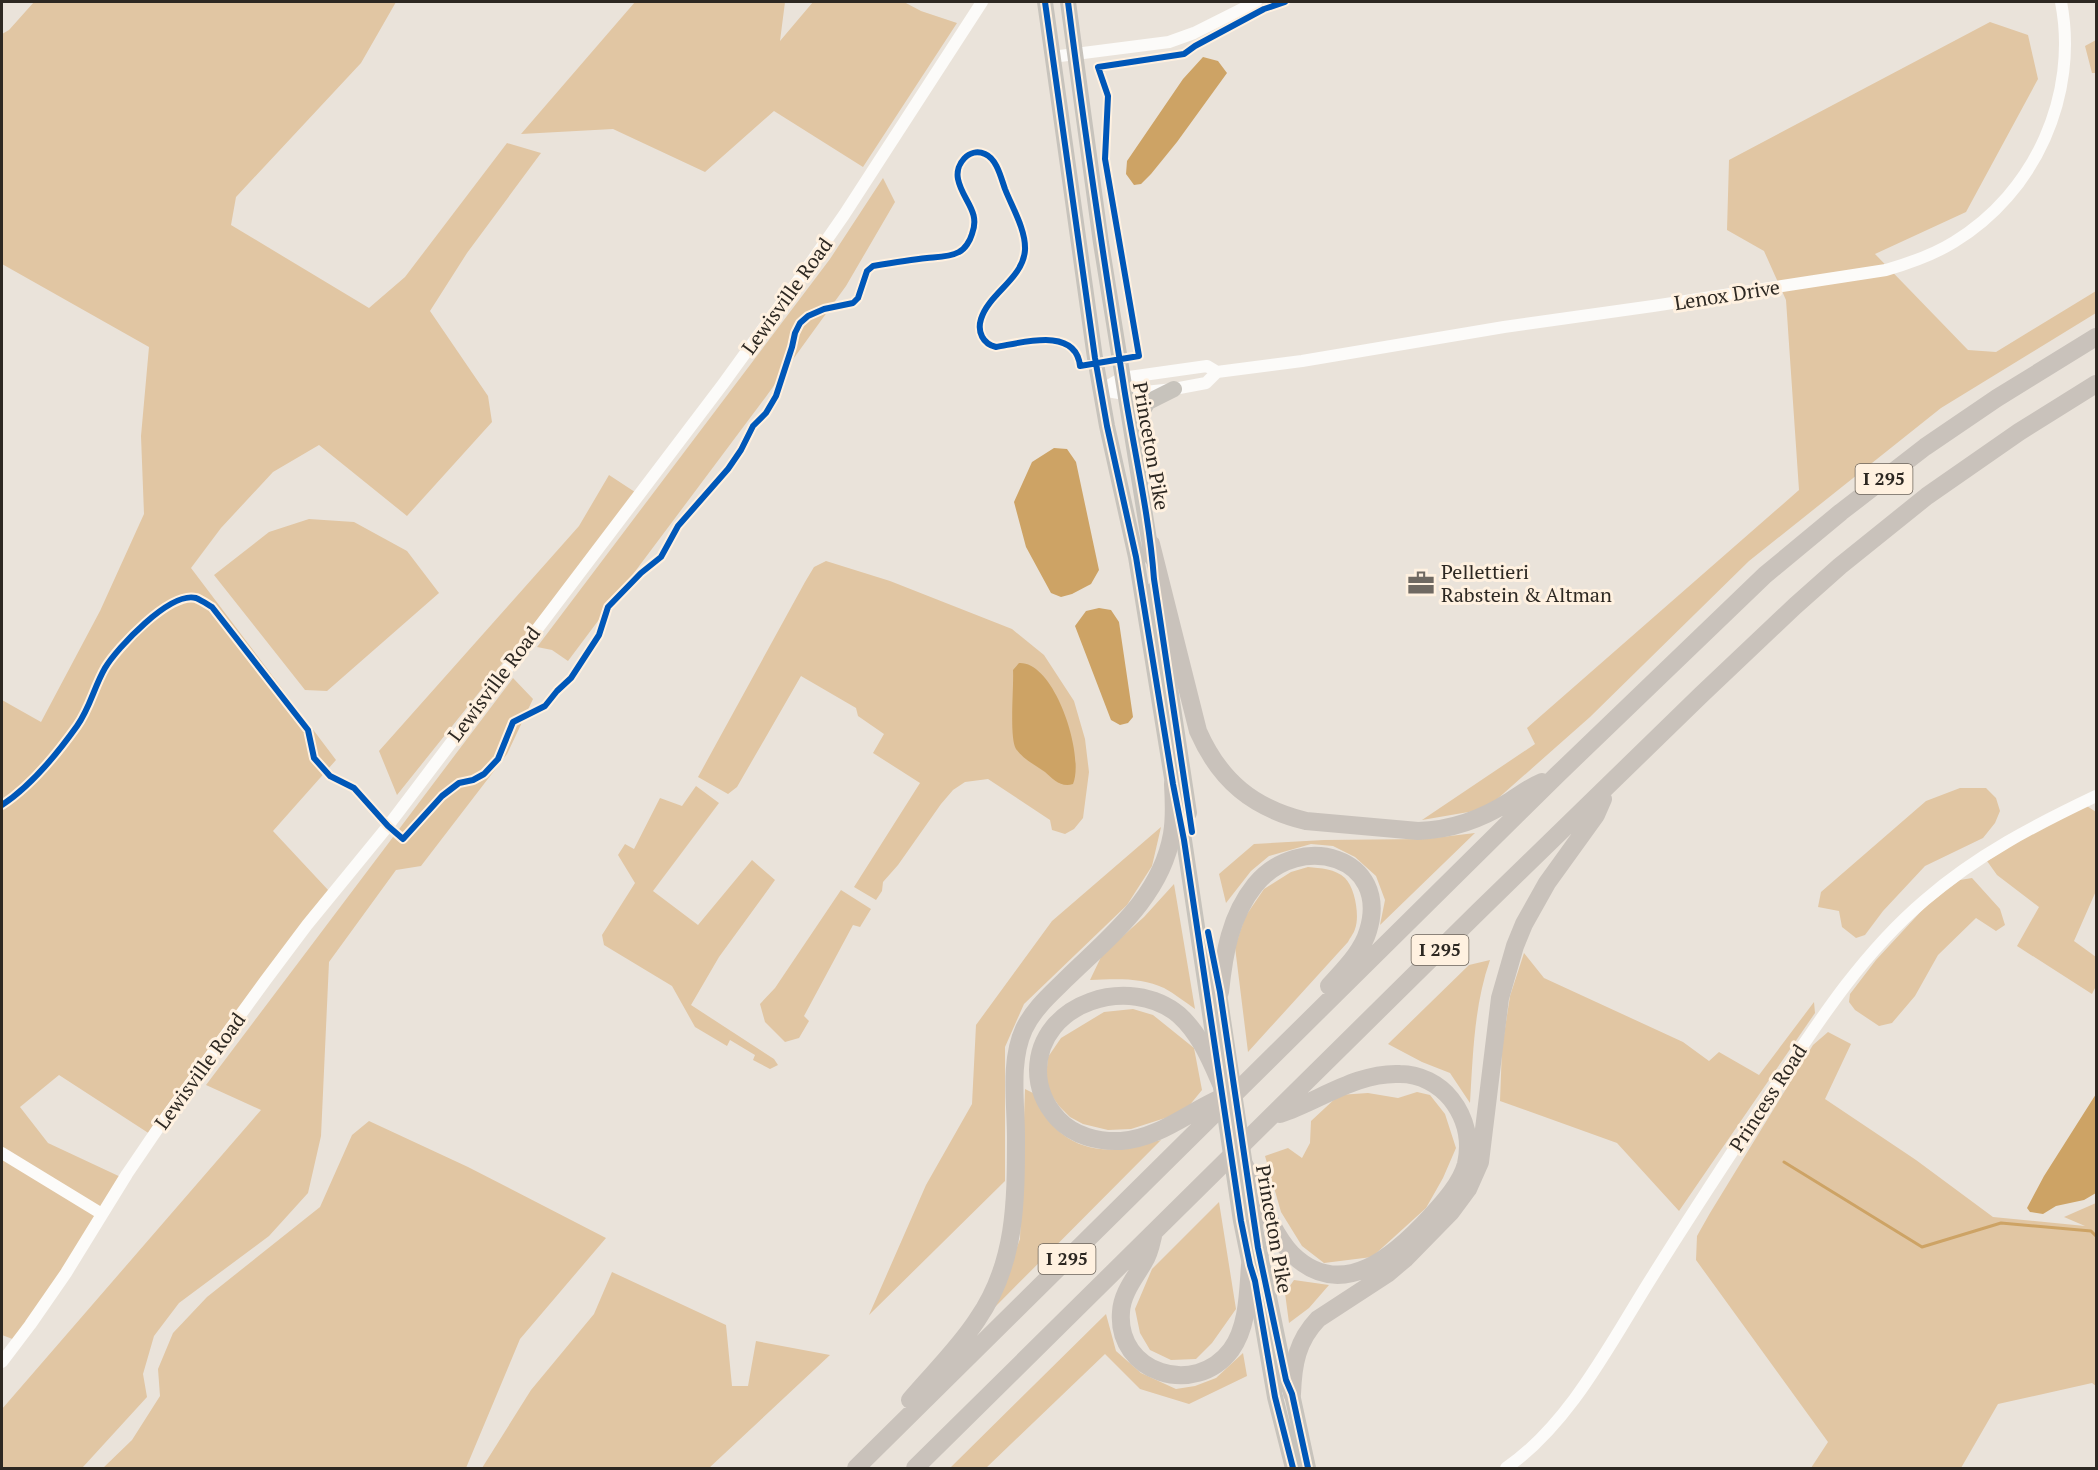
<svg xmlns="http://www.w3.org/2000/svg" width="2098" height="1470" font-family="'PT Serif',serif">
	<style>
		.green { fill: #e1c6a3 }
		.water { fill: #cda365 }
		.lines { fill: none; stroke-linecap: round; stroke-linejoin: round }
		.stream { stroke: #cda365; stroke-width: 3 }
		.minor { stroke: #fcfbf9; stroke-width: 12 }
		.major { stroke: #c7c3bc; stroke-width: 16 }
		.highway { stroke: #c9c2bb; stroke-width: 18 }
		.cycleway-casing { stroke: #fff1e0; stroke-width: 10 }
		.cycleway { stroke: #0057b8; stroke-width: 6 }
		.labels { text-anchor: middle; stroke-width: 6; stroke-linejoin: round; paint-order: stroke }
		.shield { fill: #fff1e0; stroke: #6c645b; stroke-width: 1.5 }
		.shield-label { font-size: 18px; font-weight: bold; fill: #2d2822 }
		.street-label { font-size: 20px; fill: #2d2822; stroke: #fff1e0 }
		.poi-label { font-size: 20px; fill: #2d2822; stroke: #fff1e0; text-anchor: start }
	</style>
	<rect width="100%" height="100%" fill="#eae3da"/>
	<!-- green -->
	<path class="green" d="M 34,2 L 396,2 L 361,63 L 236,197 L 231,225 L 369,308 L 405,277 L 507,143 L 541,153 L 467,253 L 430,311 L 488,396 L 492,422 L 407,516 L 319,445 L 273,472 L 221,528 L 191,568 L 336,760 L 273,831 L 329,891 L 153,1136 L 59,1075 L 20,1107 L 48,1143 L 125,1179 L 15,1340 L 2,1335 L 2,700 L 41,722 L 100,611 L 144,514 L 141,436 L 149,347 L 2,264 L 2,34 L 9,30 Z
		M 635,2 L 785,2 L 780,41 L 813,2 L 904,2 L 921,11 L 957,23 L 863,167 L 774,111 L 705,172 L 613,129 L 521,134 Z
		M 1990,22 L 2028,35 L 2038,79 L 1966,212 L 1875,254 L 1968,350 L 1996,352 L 2096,291 L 2096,313 L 1941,408 L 1749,561 L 1590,717 L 1486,809 L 1422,820 L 1535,744 L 1527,728 L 1799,490 L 1786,300 L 1764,251 L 1727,230 L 1729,160 Z
		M 2096,40 L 2096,73 L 2092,73 L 2085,46 Z
		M 883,178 L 895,202 L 846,286 L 765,398 L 568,661 L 552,650 L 537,647 L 830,259 Z
		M 609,475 L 638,494 L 397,795 L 379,751 L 579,526 Z
		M 309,519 L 354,522 L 407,551 L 439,593 L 327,691 L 305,690 L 214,575 L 269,532 Z
		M 826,561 L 890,581 L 1012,629 L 1044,655 L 1074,701 L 1085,739 L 1089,772 L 1083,818 L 1074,829 L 1065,834 L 1052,830 L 1050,820 L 988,779 L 965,782 L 953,790 L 941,804 L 898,865 L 883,882 L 882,891 L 876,900 L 854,887 L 920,783 L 873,753 L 884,734 L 858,716 L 856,708 L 801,676 L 737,787 L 728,794 L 698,777 L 805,582 L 814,567 Z
		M 513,678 L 533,699 L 507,754 L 421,866 L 396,870 L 329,962 L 321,1136 L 308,1193 L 269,1236 L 179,1303 L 154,1336 L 143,1374 L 147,1397 L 83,1467 L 81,1468 L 2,1468 L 2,1409 L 261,1110 L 206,1085 Z
		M 696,786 L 719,803 L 653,891 L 698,925 L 752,860 L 775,880 L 719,957 L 691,1005 L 774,1059 L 778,1065 L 770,1069 L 753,1060 L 755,1055 L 730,1040 L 727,1046 L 695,1027 L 672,986 L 604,945 L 602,935 L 635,883 L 618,855 L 625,844 L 634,849 L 660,798 L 682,806 Z
		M 1960,788 L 1986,788 L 1996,798 L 2000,811 L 1995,823 L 1983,838 L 1925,866 L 1883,911 L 1865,935 L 1856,938 L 1842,927 L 1839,911 L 1818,907 L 1821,892 L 1926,801 Z
		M 2087,806 L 2096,812 L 2096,891 L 2074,941 L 2096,957 L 2096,986 L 2092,994 L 2017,946 L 2039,907 L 1997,875 L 1987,861 L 2030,834 Z
		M 1161,827 L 1152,866 L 1127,905 L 1024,1004 L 1005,1047 L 1005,1181 L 869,1315 L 926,1185 L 972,1104 L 976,1025 L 1052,921 Z
		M 1475,833 L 1380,925 L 1385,900 L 1376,876 L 1355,857 L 1333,846 L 1311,844 L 1269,856 L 1251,871 L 1226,903 L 1219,874 L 1254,844 L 1324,840 L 1425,839 Z
		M 1308,867 C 1320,868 1336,869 1345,878 C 1355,888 1360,916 1355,929 C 1354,933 1350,938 1348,942 L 1248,1052 L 1235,947 L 1245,917 L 1264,889 L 1291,872 Z
		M 1972,878 L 2000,909 L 2005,925 L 1996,931 L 1976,918 L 1938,955 L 1915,996 L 1892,1023 L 1879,1026 L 1855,1010 L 1849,1002 L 1850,994 L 1876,960 L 1926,906 L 1960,880 Z
		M 1174,884 L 1195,1009 C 1185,1002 1175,994 1164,988 C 1142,977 1114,979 1090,980 L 1102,955 L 1144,917 Z
		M 841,890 L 871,909 L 860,927 L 853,925 L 804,1016 L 809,1021 L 799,1038 L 785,1042 L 765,1022 L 760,1004 L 775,988 Z
		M 1524,953 L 1544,978 L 1683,1042 L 1709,1061 L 1719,1052 L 1759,1075 L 1814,1002 L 1815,1013 L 1679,1211 L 1617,1143 L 1500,1101 L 1502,1048 L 1510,996 Z
		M 1490,960 C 1474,1006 1473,1054 1470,1103 L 1450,1073 L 1422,1062 L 1388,1044 L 1469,965 Z
		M 1133,1009 L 1153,1015 L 1194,1048 L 1202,1090 L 1184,1112 L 1131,1129 L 1108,1130 L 1083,1124 L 1070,1117 L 1059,1106 L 1050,1093 L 1046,1077 L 1048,1057 L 1061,1038 L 1104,1012 Z
		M 1828,1032 L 1851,1044 L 1825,1099 L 1916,1160 L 1993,1217 L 2085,1226 L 2064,1217 L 2096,1203 L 2096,1386 L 2092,1383 L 1998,1404 L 1961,1468 L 1811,1468 L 1828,1442 L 1696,1260 L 1697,1236 L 1710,1213 L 1813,1045 Z
		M 1025,1089 L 1033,1093 C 1049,1131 1076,1153 1120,1149 C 1133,1148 1147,1143 1161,1140 L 994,1308 L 1020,1239 Z
		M 1417,1092 L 1430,1095 L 1445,1114 L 1456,1148 L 1443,1178 L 1426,1208 L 1372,1257 L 1324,1263 L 1302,1246 L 1281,1212 L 1265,1156 L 1288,1148 L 1302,1158 L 1310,1143 L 1311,1121 L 1339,1095 L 1368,1093 L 1398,1098 Z
		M 369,1121 L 468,1167 L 606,1238 L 520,1339 L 466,1468 L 103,1468 L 132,1440 L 160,1396 L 158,1369 L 173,1333 L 207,1297 L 320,1207 L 352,1135 Z
		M 1219,1202 L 1236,1309 L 1212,1343 L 1196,1359 L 1171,1360 L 1150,1350 L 1140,1333 L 1135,1309 L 1152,1269 Z
		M 612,1272 L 726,1325 L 732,1386 L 748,1386 L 756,1341 L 830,1355 L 709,1468 L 482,1468 L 531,1390 L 594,1314 Z
		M 1294,1280 L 1329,1285 L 1309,1308 L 1289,1323 L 1285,1293 Z
		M 1106,1314 L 1116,1351 L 1141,1373 L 1176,1389 L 1195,1386 L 1216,1378 L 1243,1353 L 1247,1376 L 1189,1404 L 1140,1389 L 1105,1354 L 986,1468 L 950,1468 Z"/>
	<!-- water -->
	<path class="water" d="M 1203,57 L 1218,61 L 1227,73 L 1177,142 L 1151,174 L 1141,184 L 1134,185 L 1126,174 L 1127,161 L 1183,79 Z
		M 1054,448 L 1067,449 L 1076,462 L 1099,570 L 1091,584 L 1072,594 L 1061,597 L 1051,593 L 1026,547 L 1014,502 L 1032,462 Z
		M 1099,608 L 1111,610 L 1119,622 L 1133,717 L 1128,723 L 1120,725 L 1111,720 L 1075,626 L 1086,611 Z
		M 1019,663 C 1055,661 1085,756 1073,784 C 1061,788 1053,779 1045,772 C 1035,765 1023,759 1016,749 C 1009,738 1014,686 1013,670 Z
		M 2096,1094 L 2096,1193 L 2084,1200 L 2056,1206 L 2043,1214 L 2030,1212 L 2027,1208 L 2044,1176 Z"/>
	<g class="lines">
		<!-- stream -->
		<path class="stream" d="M 1784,1162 L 1922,1247 L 2001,1223 L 2091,1231 L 2096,1236"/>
		<!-- minor -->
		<path class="minor" d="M 1052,57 L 1169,42 L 1194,33 L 1256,2
			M 1101,390 L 1125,394 L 1174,389 L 1206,383 L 1217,372 L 1302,361 L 1504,327 L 1653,306 L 1886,270 C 1910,263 1933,255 1954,242 C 2035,193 2079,95 2061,2
			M 1101,390 L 1122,378 L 1207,366 L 1217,372
			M 2,1153 L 102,1214
			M 2,1362 L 30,1325 L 66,1273 L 127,1174 L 161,1124 L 265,981 L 307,925 L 388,826 L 723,384 L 805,271 L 844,215 L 982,2
			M 1506,1468 C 1570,1424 1611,1342 1652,1277 C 1693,1211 1736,1146 1779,1081 C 1822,1016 1865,951 1925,900 C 1977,855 2035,825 2096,796"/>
		<!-- major -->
		<path class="major" d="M 1045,2 L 1095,358 L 1107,426 L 1136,557 L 1173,784 L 1184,840 L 1241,1221 L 1250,1265 L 1255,1281 L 1275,1397 L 1293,1468
			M 1068,2 L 1101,243 L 1152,558
			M 1133,437 L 1141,425 L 1143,410 L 1148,402 L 1174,389
			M 1155,589 L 1189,813
			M 1217,980 L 1253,1219 L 1286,1380 L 1292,1394 L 1308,1468"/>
		<!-- highway -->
		<path class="highway" d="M 1151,544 L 1198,731 C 1220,781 1253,808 1306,821 L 1418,831 C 1451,830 1482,819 1510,801 C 1521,794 1530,787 1542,782
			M 1220,992 C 1224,954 1230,916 1255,885 C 1300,830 1391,857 1368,931 C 1362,952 1343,970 1329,986
			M 1221,1084 C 1210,1059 1200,1034 1179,1015 C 1130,974 1039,1002 1038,1070 C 1038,1089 1046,1106 1058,1119 C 1074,1136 1098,1142 1121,1141 C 1163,1138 1195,1106 1233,1093
			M 1245,1166 C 1257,1191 1272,1234 1292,1254 C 1342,1303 1395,1255 1431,1216 C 1444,1202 1461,1183 1466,1164 C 1471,1141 1466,1118 1451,1099 C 1439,1084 1420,1074 1400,1074 C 1357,1072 1319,1101 1280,1114
			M 1153,1236 C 1151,1245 1149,1255 1144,1262 C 1135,1278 1122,1293 1121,1312 C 1116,1373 1195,1398 1231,1350 C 1248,1327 1248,1292 1250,1265
			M 1292,1394 C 1293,1364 1297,1341 1318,1319 L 1387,1274 L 1406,1258 L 1451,1212 L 1468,1189 L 1480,1162 L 1500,998 L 1515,946 L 1524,924 L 1547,883 L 1596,815 L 1603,799
			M 910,1400 C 932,1374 958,1349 977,1320 C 1016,1264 1016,1202 1016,1137 C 1016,1103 1009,1062 1024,1029 C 1034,1008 1051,994 1067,978 C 1110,936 1161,897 1172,834 C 1175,818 1174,801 1173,784
			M 856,1468 L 1557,775 L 1765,575 L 1841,512 L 1925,447 L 1997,398 L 2096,337
			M 915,1468 L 1478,912 L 1701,695 L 1795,606 L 1840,566 L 1927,496 L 2019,432 L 2096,384"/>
		<defs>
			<path id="cycleway" d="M 1045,2 L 1095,358 L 1107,426 L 1136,557 L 1173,784 L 1184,840 L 1241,1221 L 1250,1265 L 1255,1281 L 1275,1397 L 1293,1468
				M 1068,2 C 1084,128 1103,255 1123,381 C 1133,447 1149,512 1154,579 L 1192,832
				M 2,805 C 31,786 57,754 77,726 C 90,708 94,687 105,668 C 117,648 170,591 196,598 C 201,600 207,604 212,607 L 308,730 L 314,758 L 330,776 L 354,788 L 388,826 L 403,839 L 442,796 L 459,783 L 473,780 L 484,774 L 498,759 L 513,722 L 545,706 L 557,691 L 571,678 L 599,635 L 608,607 L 641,573 L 661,557 L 678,526 L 728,469 L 741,450 L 753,426 L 766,413 L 776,396 L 792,347 L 795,333 L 800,323 L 808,316 L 824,309 L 853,303 L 858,298 L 867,271 L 873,266 C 891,263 909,260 927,258 C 937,257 950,257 959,252 C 965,249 970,241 972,234 C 981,211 962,200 958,179 C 955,164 969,147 985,154 C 997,159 1001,178 1005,189 C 1012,207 1026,230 1025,250 C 1023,279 989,293 981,319 C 977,332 983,344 996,347 C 1021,343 1076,326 1080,366 L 1139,356 L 1105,159 L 1108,96 L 1098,67 L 1184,54 L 1195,46 L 1264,9 L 1285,2
				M 1208,932 L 1220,992 L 1258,1248 L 1286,1380 L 1292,1394 L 1308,1468"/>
		</defs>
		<!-- cycleway casing -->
		<use href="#cycleway" class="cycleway-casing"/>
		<!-- cycleway -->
		<use href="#cycleway" class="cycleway"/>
	</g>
	<!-- icons -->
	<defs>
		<symbol id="office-bare" viewBox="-9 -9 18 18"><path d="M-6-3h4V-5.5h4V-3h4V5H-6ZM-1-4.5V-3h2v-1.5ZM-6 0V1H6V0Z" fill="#6f6962" stroke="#fff1e0" stroke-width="2.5" paint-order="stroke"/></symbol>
	</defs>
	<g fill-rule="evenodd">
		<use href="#office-bare" x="1402" y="564" width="38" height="38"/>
	</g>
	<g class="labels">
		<!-- shield labels -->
		<g class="shield">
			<rect x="1855.5" y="464" width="57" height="30" rx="4.5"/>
			<rect x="1411.5" y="935" width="57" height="30" rx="4.5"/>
			<rect x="1038.5" y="1244" width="57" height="30" rx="4.5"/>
		</g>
		<g class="shield-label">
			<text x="1884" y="485">I 295</text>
			<text x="1440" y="956">I 295</text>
			<text x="1067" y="1265">I 295</text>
		</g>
		<!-- street labels -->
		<g class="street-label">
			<text transform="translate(1727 295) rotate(-9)" y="7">Lenox Drive</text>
			<text transform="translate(787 296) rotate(-54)" y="7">Lewisville Road</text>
			<text transform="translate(1151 446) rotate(80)" y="7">Princeton Pike</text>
			<text transform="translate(494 684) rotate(-53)" y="7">Lewisville Road</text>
			<text transform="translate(200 1071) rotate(-54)" y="7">Lewisville Road</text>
			<text transform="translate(1768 1098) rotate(-57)" y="7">Princess Road</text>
			<text transform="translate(1274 1229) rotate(80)" y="7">Princeton Pike</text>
		</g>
		<!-- poi labels -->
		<g class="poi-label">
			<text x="1441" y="579">Pellettieri<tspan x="1441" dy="23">Rabstein &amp; Altman</tspan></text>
		</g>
	</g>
	<!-- border -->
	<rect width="2098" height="1470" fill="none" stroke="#2d2822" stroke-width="6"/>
</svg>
